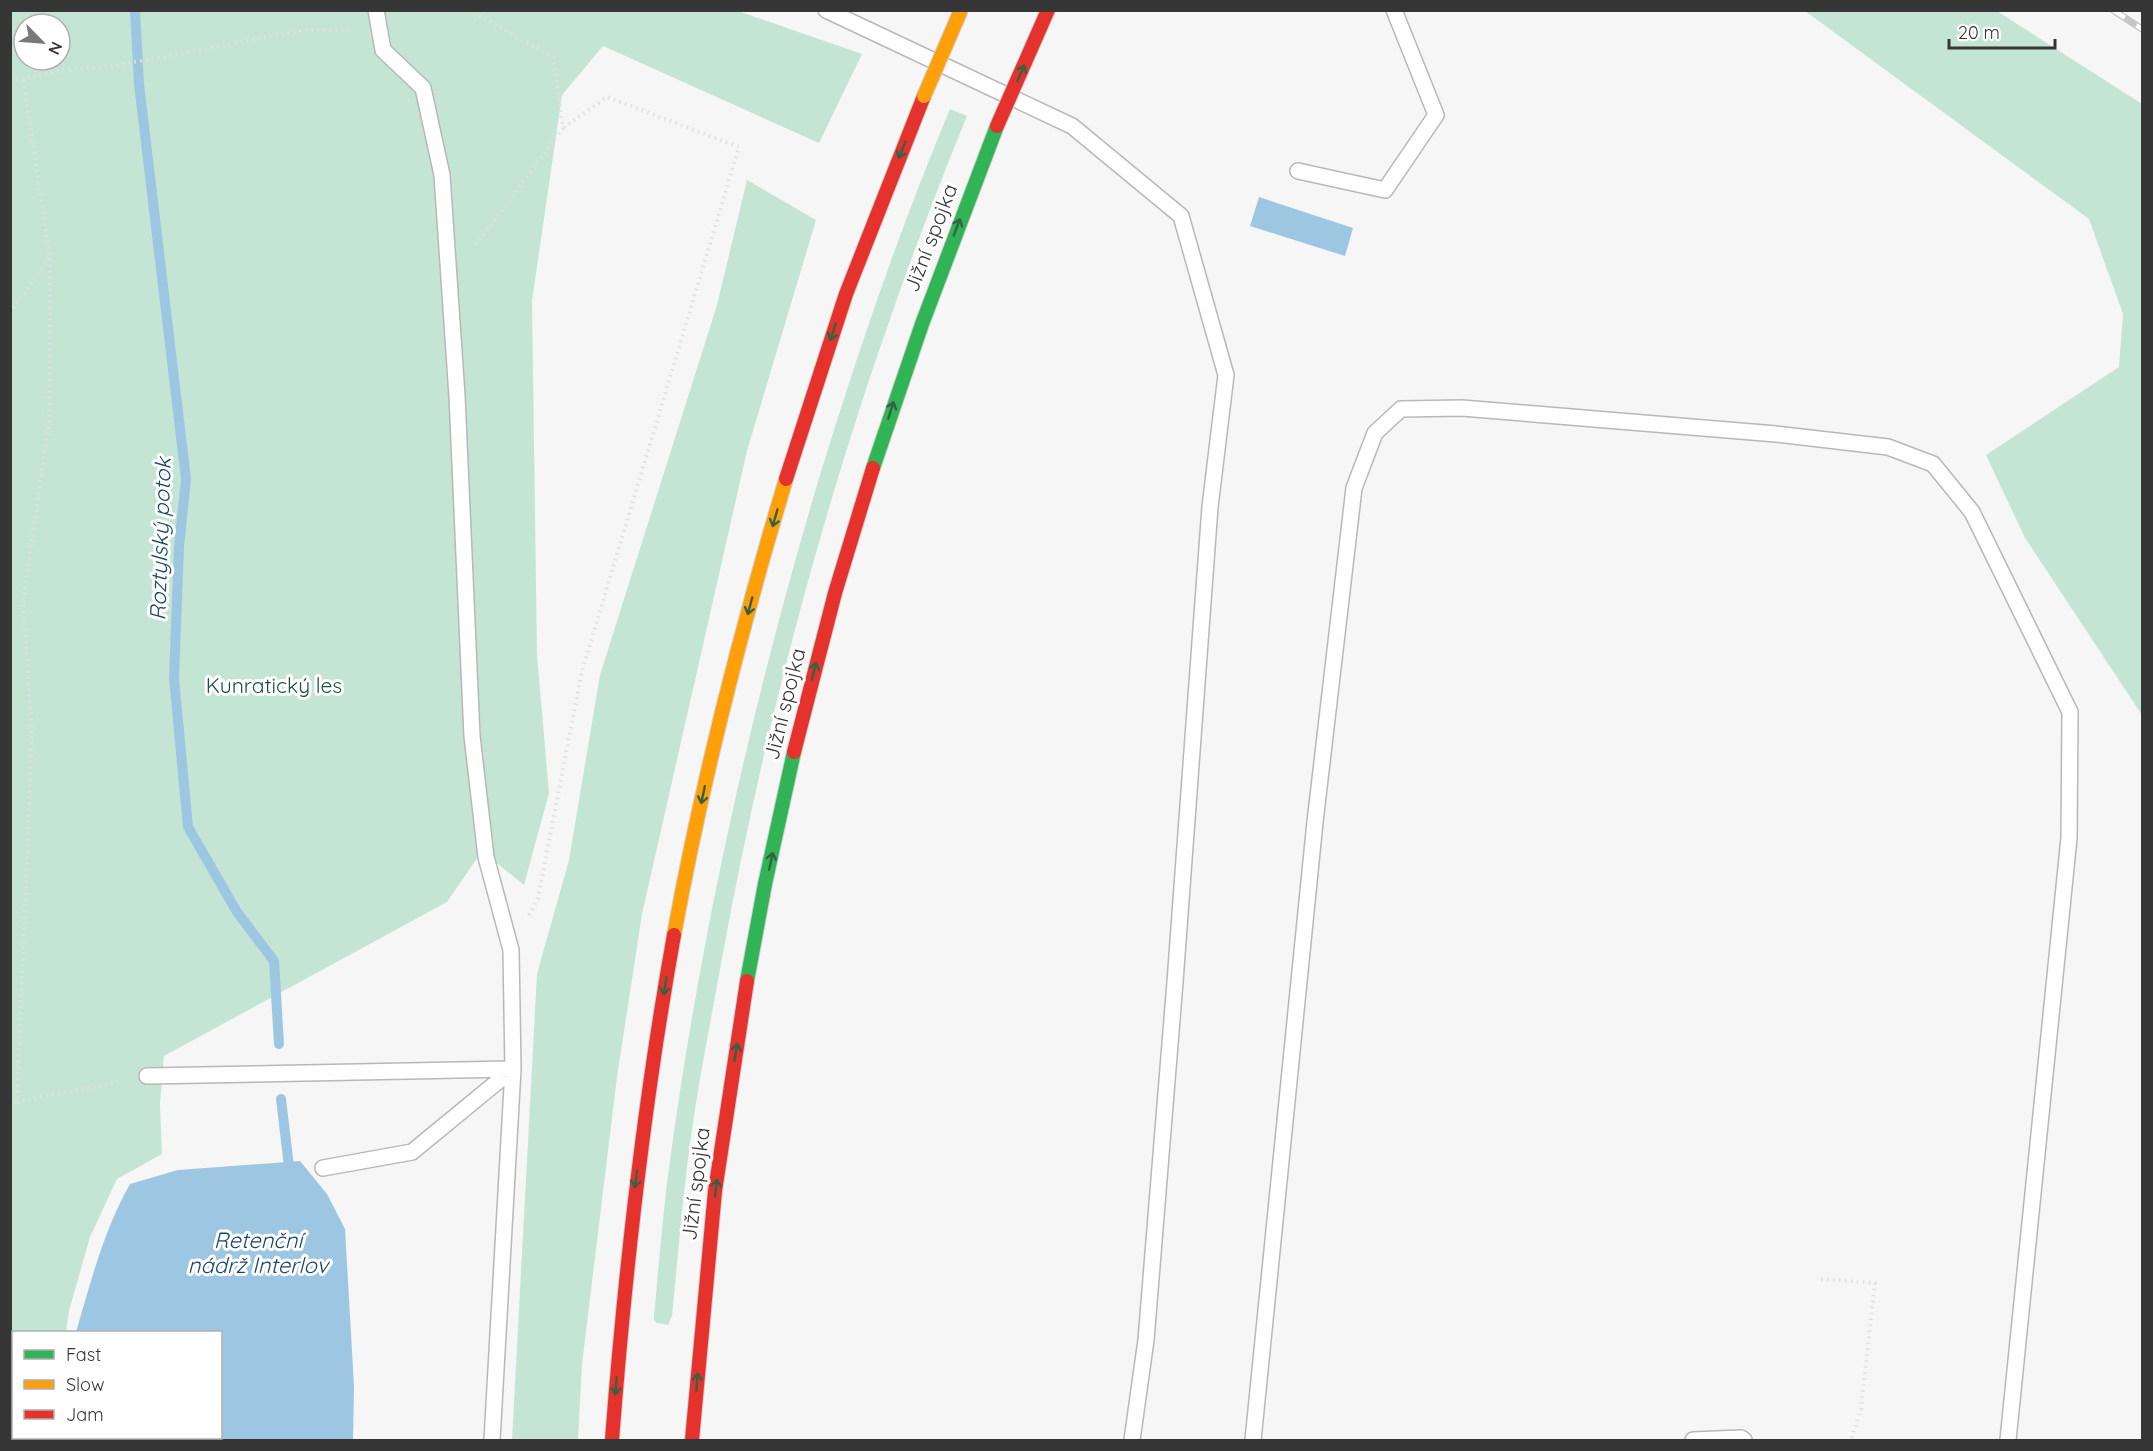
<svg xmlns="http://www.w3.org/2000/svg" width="2153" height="1451" font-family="Quicksand,sans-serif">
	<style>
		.green { fill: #c5e5d4; fill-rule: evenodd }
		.water { fill: #9dc6e3 }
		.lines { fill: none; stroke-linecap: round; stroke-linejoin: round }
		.stream { stroke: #9dc6e3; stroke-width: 10 }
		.lane-casing { stroke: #b8b8b8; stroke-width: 18 }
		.fast-casing { stroke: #d0d0d0; stroke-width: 16 }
		.slow-casing { stroke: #d0d0d0; stroke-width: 16 }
		.jam-casing { stroke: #d0d0d0; stroke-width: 16 }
		.path { stroke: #dfe0e0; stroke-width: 4; stroke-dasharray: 1.5 4.5; stroke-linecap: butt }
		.lane { stroke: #fefefe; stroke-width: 15 }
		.fast { stroke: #30b455; stroke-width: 14 }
		.slow { stroke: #ff9f0a; stroke-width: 14 }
		.jam { stroke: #e5322d; stroke-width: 14 }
		.rail-casing { stroke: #c6c6c6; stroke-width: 7 }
		.rail { stroke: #fff; stroke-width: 4.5; stroke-dasharray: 14; stroke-linecap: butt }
		.slow-bridge-casing { stroke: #d0d0d0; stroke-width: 16; stroke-linecap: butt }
		.jam-bridge-casing { stroke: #d0d0d0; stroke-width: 16; stroke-linecap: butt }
		.slow-bridge { stroke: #ff9f0a; stroke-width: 14 }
		.jam-bridge { stroke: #e5322d; stroke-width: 14 }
		.oneway { stroke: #346242 }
		.labels { text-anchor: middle; stroke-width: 6; stroke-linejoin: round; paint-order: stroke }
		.street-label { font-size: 21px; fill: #363637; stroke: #fff }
		.park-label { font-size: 21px; fill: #1c513a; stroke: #fff }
		.water-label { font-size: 22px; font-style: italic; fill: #1a4764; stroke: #fff }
	</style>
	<rect width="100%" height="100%" fill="#f6f6f6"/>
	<!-- green -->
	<path class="green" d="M 735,10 L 862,54 L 819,143 L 603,46 L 562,95 L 532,301 L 537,655 L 549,793 L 524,885 L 482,851 L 447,902 L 164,1056 L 160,1104 L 162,1154 L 117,1179 L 90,1237 L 69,1311 L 66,1332 L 14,1332 L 14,1438 L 164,1438 L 183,1440 L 11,1440 L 10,11 ZM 24,24 L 60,24 L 60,60 L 24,60 Z
		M 1805,11 L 1997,11 L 2142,104 L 2142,715 L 2025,538 L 1986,455 L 2119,367 L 2123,314 L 2089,219 Z
		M 950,109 L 967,116 C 854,392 774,671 721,964 C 709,1031 695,1099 687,1167 C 681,1216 677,1266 672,1316 L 668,1325 L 657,1323 L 654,1320 L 654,1316 C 659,1264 663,1211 670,1160 C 702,927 753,699 820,475 C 858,351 900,228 950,109 Z
		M 747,180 L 816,220 L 747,451 L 642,914 L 617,1077 L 582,1364 L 578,1440 L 512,1440 L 537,974 L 569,860 L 600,675 L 717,305 Z"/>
	<!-- water -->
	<path class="water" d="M 1259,197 L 1353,228 L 1345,256 L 1250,226 Z
		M 300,1161 L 327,1194 L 345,1229 L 354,1386 L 353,1440 L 222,1440 L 213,1438 L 220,1438 L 220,1332 L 76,1332 C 91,1281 104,1230 130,1184 L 178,1170 Z"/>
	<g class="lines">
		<!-- stream -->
		<path class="stream" d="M 135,10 L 139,84 L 186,479 L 179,547 L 174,678 L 188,827 L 237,912 L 274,961 L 279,1044
			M 281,1099 L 290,1175"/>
		<defs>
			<path id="lane" d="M 376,10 L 383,50 L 423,88 L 442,175 L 457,396 L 472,736 L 486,857 L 511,950 L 513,1069 L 492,1440
				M 826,10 L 1072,126 L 1181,216 L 1226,375 L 1210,507 L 1175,982 L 1146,1340 L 1132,1440
				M 1298,171 L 1385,190 L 1436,115 L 1394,10
				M 147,1076 L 513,1069
				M 323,1168 L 412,1152 L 513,1069
				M 1253,1440 L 1315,822 L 1354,488 L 1375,433 L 1401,409 L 1462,408 L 1776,434 L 1888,447 L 1933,464 L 1972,512 L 2070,712 L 2069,838 L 2008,1440
				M 1693,1440 L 1741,1438 L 1744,1440"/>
			<path id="fast" d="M 873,468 L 922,324 L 997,126
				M 747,981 L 765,884 L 794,752"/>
			<path id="slow" d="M 674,935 C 702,781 741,629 786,479"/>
			<path id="jam" d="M 786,479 L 846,294 L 924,96
				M 794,752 L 835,593 L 873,468
				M 612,1440 C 625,1270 644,1102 674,935
				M 692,1440 L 715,1191 L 747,981"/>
		</defs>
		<!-- lane casing -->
		<use href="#lane" class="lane-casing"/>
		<!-- fast casing -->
		<use href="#fast" class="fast-casing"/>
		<!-- slow casing -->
		<use href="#slow" class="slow-casing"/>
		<!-- jam casing -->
		<use href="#jam" class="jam-casing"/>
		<!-- path -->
		<path class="path" d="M 469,10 L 553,57 L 563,128 L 490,227 L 474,245
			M 10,81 L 65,70 L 111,66 L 158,58 L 299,31 L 353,29
			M 10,313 L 49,258
			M 529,915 L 538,898 L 582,671 L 739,147 L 607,97 L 563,128
			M 17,1102 L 122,1081
			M 10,1106 L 17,1102 L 32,735 L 23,602 L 49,422 L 50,257 L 23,79
			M 1821,1279 L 1875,1283 L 1861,1409 L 1851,1440"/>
		<!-- lane -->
		<use href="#lane" class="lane"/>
		<!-- fast -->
		<use href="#fast" class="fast"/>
		<!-- slow -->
		<use href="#slow" class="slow"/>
		<!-- jam -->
		<use href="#jam" class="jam"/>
		<defs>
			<path id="rail" d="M 2113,10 L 2142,29"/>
		</defs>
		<!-- rail casing -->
		<use href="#rail" class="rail-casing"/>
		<!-- rail -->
		<use href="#rail" class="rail"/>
		<defs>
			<path id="slow-bridge" d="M 924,96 L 961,10"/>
			<path id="jam-bridge" d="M 997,126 L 1048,10"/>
		</defs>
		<!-- slow-bridge casing -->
		<use href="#slow-bridge" class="slow-bridge-casing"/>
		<!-- jam-bridge casing -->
		<use href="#jam-bridge" class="jam-bridge-casing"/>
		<!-- slow-bridge -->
		<use href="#slow-bridge" class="slow-bridge"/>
		<!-- jam-bridge -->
		<use href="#jam-bridge" class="jam-bridge"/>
	</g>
	<!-- one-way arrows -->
	<defs><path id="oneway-shaft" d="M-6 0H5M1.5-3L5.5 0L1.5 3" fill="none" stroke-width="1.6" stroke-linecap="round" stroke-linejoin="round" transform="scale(1.5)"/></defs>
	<g class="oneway">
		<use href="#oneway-shaft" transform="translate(1021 73) rotate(-66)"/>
		<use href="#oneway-shaft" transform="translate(902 150) rotate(112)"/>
		<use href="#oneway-shaft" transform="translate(957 227) rotate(-69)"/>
		<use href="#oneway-shaft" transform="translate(833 332) rotate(108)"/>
		<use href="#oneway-shaft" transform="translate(891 410) rotate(-72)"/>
		<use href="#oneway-shaft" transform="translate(775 518) rotate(106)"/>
		<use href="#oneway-shaft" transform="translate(750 606) rotate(105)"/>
		<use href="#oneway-shaft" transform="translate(814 671) rotate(-76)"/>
		<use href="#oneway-shaft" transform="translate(703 795) rotate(102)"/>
		<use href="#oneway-shaft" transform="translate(771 861) rotate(-78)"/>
		<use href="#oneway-shaft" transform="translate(665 986) rotate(100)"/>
		<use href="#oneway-shaft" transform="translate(736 1052) rotate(-80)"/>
		<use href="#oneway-shaft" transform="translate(636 1179) rotate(98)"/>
		<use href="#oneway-shaft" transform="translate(716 1188) rotate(-83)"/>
		<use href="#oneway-shaft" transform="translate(697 1382) rotate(-86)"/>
		<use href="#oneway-shaft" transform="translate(616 1386) rotate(94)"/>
	</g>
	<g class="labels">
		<!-- street labels -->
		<g class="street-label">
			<text transform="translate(931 238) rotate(-69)" y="7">Jižní spojka</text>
			<text transform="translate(785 704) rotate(-76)" y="7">Jižní spojka</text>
			<text transform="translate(696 1184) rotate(-83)" y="7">Jižní spojka</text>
		</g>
		<!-- park labels -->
		<g class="park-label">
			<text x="274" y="693">Kunratický les</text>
		</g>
		<!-- water labels -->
		<g class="water-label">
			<text transform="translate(160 539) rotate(-88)" y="8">Roztylský potok</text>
			<text x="258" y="1248">Retenční<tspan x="258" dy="25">nádrž Interlov</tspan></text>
		</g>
	</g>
	<!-- border -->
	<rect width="2153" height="1451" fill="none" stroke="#363637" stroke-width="24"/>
	<!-- legend -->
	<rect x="12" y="1331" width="210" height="108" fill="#ffffff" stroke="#afafaf" stroke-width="1.5"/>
	<rect x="24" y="1350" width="30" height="9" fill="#30b455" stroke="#afafaf" stroke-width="1.5"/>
	<text x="66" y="1361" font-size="18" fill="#363637">Fast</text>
	<rect x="24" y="1380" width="30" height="9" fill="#ff9f0a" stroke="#afafaf" stroke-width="1.5"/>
	<text x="66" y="1391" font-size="18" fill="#363637">Slow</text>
	<rect x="24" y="1410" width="30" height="9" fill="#e5322d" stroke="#afafaf" stroke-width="1.5"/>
	<text x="66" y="1421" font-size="18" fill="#363637">Jam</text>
	<!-- north arrow -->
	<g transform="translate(42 42) rotate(115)"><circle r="28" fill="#ffffff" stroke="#afafaf" stroke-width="1.5"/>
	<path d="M0-4.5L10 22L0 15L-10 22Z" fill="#79797a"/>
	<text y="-9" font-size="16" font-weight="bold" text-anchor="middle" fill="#363637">N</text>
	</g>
	<!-- scale -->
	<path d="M1949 39v9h106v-9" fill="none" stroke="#363637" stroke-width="3"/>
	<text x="1958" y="39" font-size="18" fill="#363637" stroke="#ffffff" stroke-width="4.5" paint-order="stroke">20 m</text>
</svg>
